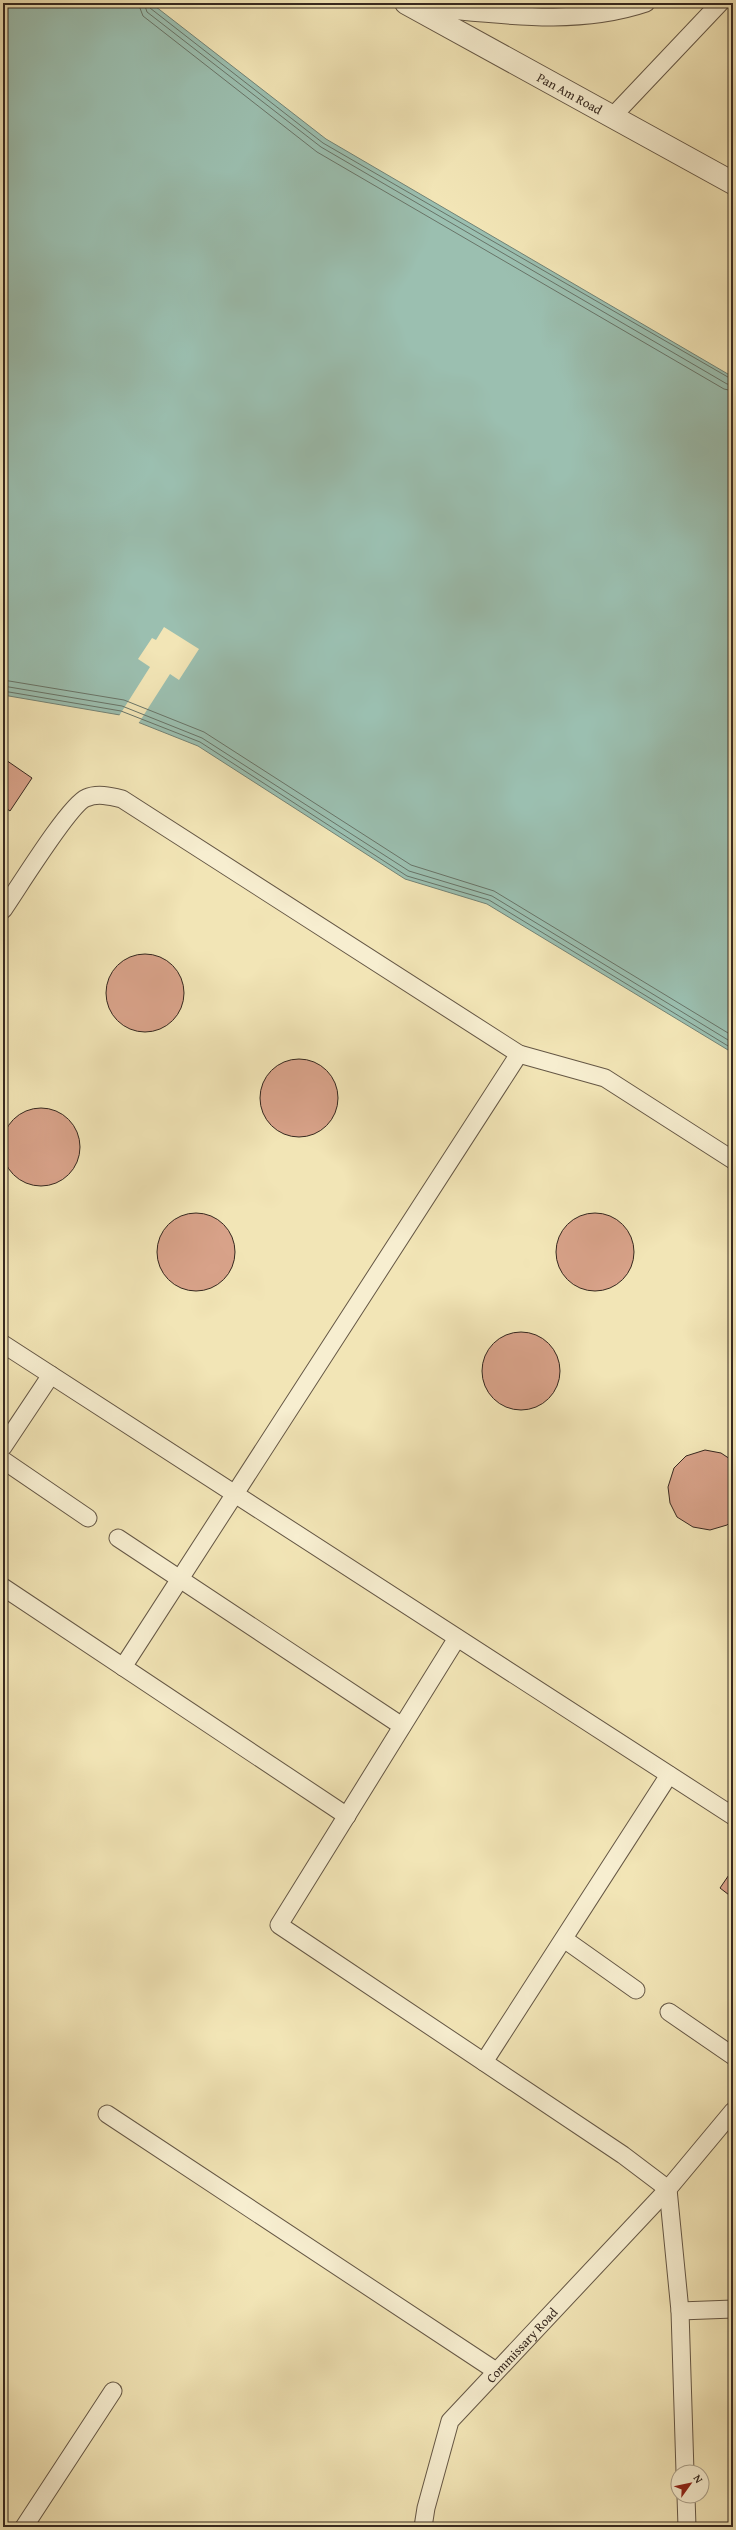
<svg xmlns="http://www.w3.org/2000/svg" width="736" height="2530" font-family="'Gentium Book Plus',serif">
	<style>
		.water { fill: #9bbfb0; stroke: #738376 }
		.pier { fill: #f2e5b6 }
		.lines { fill: none; stroke-linecap: round; stroke-linejoin: round }
		.shore { stroke: #687468; stroke-width: 1 }
		.building { fill: #d8a289; stroke: #36281f }
		.service-casing { stroke: #655745; stroke-width: 19 }
		.tertiary-casing { stroke: #655745; stroke-width: 24 }
		.service { stroke: #f7eed0; stroke-width: 17 }
		.tertiary { stroke: #f7eed0; stroke-width: 22 }
		.labels { text-anchor: middle; stroke-width: 3; stroke-linejoin: round; paint-order: stroke }
		.street-label { font-size: 13px; fill: #36281f; stroke: #f7eed0 }
	</style>
	<rect width="100%" height="100%" fill="#f2e5b6"/>
	<filter id="stains"><feTurbulence type="fractalNoise" baseFrequency=".005" numOctaves="4"/><feColorMatrix values="0 0 0 0 .2 0 0 0 0 .09 0 0 0 0 .02 0 0 0 .5 -.17"/></filter>
	<radialGradient id="worn" r=".72"><stop offset=".6" stop-color="#630" stop-opacity="0"/><stop offset="1" stop-color="#630" stop-opacity=".3"/></radialGradient>
	<!-- water -->
	<path class="water" d="M 3,3 L 151,3 L 326,139 L 733,377 L 733,1053 L 487,904 L 405,879 L 198,746 L 120,715 L 3,695 Z"/>
	<!-- pier -->
	<path class="pier" d="M 164,627 L 199,649 L 179,680 L 170,674 L 138,724 L 119,716 L 150,667 L 138,659 L 152,638 L 156,640 Z"/>
	<g class="lines">
		<!-- shore -->
		<path class="shore" d="M 138,3 L 143,16 L 317,152 L 724,389 L 733,391
			M 144,3 L 147,12 L 321,147 L 727,384 L 733,385
			M 149,3 L 150,8 L 323,143 L 733,380
			M 3,680 L 124,700 L 204,732 L 411,865 L 494,891 L 733,1036
			M 3,686 L 122,706 L 202,738 L 409,871 L 492,896 L 733,1043
			M 3,691 L 121,711 L 200,742 L 407,876 L 489,900 L 733,1049"/>
	</g>
	<!-- building -->
	<path class="building" d="M 3,758 L 32,778 L 10,811 L 3,806 Z
		M106 993a39 39 0 1 1 78 0a39 39 0 1 1-78 0Z
		M260 1098a39 39 0 1 1 78 0a39 39 0 1 1-78 0Z
		M2 1147a39 39 0 1 1 78 0a39 39 0 1 1-78 0Z
		M556 1252a39 39 0 1 1 78 0a39 39 0 1 1-78 0Z
		M157 1252a39 39 0 1 1 78 0a39 39 0 1 1-78 0Z
		M482 1371a39 39 0 1 1 78 0a39 39 0 1 1-78 0Z
		M 705,1450 L 721,1453 L 733,1461 L 733,1519 L 727,1525 L 710,1530 L 693,1527 L 677,1517 L 670,1503 L 668,1487 L 674,1468 L 686,1456 Z
		M 733,1869 L 733,1898 L 720,1888 Z"/>
	<g class="lines">
		<defs>
			<g id="service">
				<path d="M 416,7 C 493,13 572,28 646,3"/>
				<path d="M 612,117 L 720,3"/>
				<path d="M 3,910 C 17,890 69,805 86,798 C 97,793 110,796 122,799 L 519,1054 L 605,1078 L 733,1160"/>
				<path d="M 3,1344 L 733,1816"/>
				<path d="M 3,1447 L 51,1375"/>
				<path d="M 3,1460 L 88,1518"/>
				<path d="M 118,1538 L 402,1726"/>
				<path d="M 3,1587 L 347,1816"/>
				<path d="M 457,1638 L 279,1925 L 623,2155 L 668,2189 L 680,2311 L 685,2472"/>
				<path d="M 123,1667 L 519,1054"/>
				<path d="M 564,1939 L 636,1990"/>
				<path d="M 669,2012 L 733,2056"/>
				<path d="M 484,2062 L 669,1775"/>
				<path d="M 107,2114 L 496,2371"/>
				<path d="M 680,2311 L 733,2309"/>
				<path d="M 686,2496 L 687,2527"/>
				<path d="M 24,2527 L 113,2391"/>
				<path id="s1" d="M 423,2527 L 426,2508 L 450,2421 L 668,2189 L 733,2111"/>
			</g>
			<g id="tertiary">
				<path id="s2" d="M 406,3 L 733,183"/>
			</g>
		</defs>
		<!-- service casing -->
		<use href="#service" class="service-casing"/>
		<!-- tertiary casing -->
		<use href="#tertiary" class="tertiary-casing"/>
		<!-- service -->
		<use href="#service" class="service"/>
		<!-- tertiary -->
		<use href="#tertiary" class="tertiary"/>
	</g>
	<g class="labels">
		<!-- street labels -->
		<g class="street-label">
			<text dy="5" stroke="none"><textPath href="#s2" startOffset="187">Pan Am Road</textPath></text>
			<text dy="5" stroke="none"><textPath href="#s1" startOffset="214">Commissary Road</textPath></text>
		</g>
	</g>
	<!-- margin -->
	<rect width="736" height="2530" fill="none" stroke="#f2e5b6" stroke-width="16"/>
	<rect x="4" y="4" width="728" height="2522" fill="none" stroke="#36281f" stroke-width="2"/>
	<rect x="8" y="8" width="720" height="2514" fill="none" stroke="#36281f"/>
	<!-- north arrow -->
	<g transform="translate(690 2484) rotate(57)"><circle r="19" fill="#f7eed0" stroke="#aa9f89"/>
	<path d="M0-3L7 15L0 10L-7 15Z" fill="#8f2418"/>
	<text y="-6" font-size="11" font-weight="bold" text-anchor="middle" fill="#36281f">N</text>
	</g>
	<rect width="100%" height="100%" filter="url(#stains)"/>
	<rect width="100%" height="100%" fill="url(#worn)"/>
</svg>
